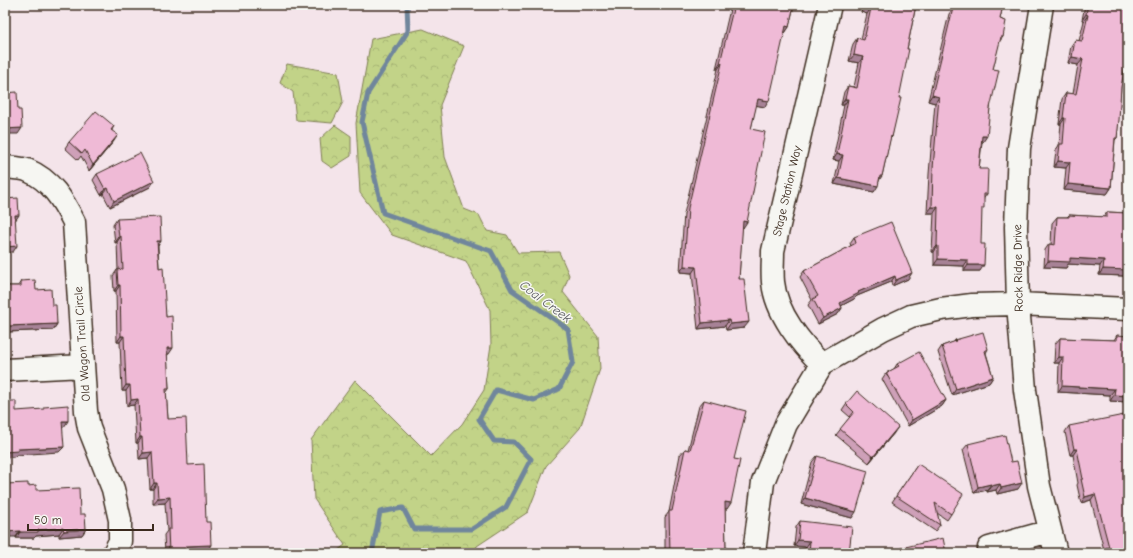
<svg xmlns="http://www.w3.org/2000/svg" width="1133" height="558" font-family="'Comic Neue',sans-serif">
	<style>
		.forest { fill: url(#forest-crowns); stroke: #7e7e53 }
		.lines { fill: none; stroke-linecap: round; stroke-linejoin: round }
		.stream { stroke: #70869c; stroke-width: 5 }
		.minor-casing { stroke: #3b2a1e; stroke-width: 25 }
		.minor { stroke: #f6f6f2; stroke-width: 22 }
		.wall { fill: #cea0b8; stroke: #3b2a1e }
		.shaded-wall { fill: #a78296; stroke: #3b2a1e }
		.building { fill: #efbad6; stroke: #3b2a1e }
		.labels { text-anchor: middle; stroke-width: 3; stroke-linejoin: round; paint-order: stroke }
		.street-label { font-size: 12px; fill: #3b2a1e; stroke: #f6f6f2 }
		.water-label { font-size: 13px; font-style: italic; fill: #56585d; stroke: #f6f6f2 }
	</style>
	<defs>
		<pattern id="forest-crowns" width="20" height="18" patternUnits="userSpaceOnUse"><rect width="20" height="18" fill="#c2d388"/><path d="M2 6a3 3 0 1 1 6 0M12 15a3 3 0 1 1 6 0" fill="none" stroke="#a8b575"/></pattern>
	</defs>
	<rect width="100%" height="100%" fill="#f4e4ea"/>
	<filter id="ink" filterUnits="userSpaceOnUse"><feTurbulence type="fractalNoise" baseFrequency=".025" numOctaves="2"/><feDisplacementMap in="SourceGraphic" scale="8" xChannelSelector="R" yChannelSelector="G"/><feConvolveMatrix kernelMatrix="1 2 1 2 8 2 1 2 1" color-interpolation-filters="sRGB"/></filter>
	<g filter="url(#ink)">
		<!-- forest -->
		<path class="forest" d="M 423,29 L 464,46 L 440,105 L 445,157 L 464,209 L 479,215 L 487,231 L 507,235 L 518,253 L 559,252 L 569,275 L 563,292 L 598,336 L 600,369 L 580,428 L 546,466 L 528,512 L 477,546 L 474,553 L 334,553 L 345,545 L 314,499 L 311,440 L 355,380 L 431,456 L 462,424 L 484,390 L 491,345 L 490,310 L 466,261 L 392,235 L 360,193 L 356,123 L 371,39 Z
			M 287,64 L 338,73 L 343,102 L 332,123 L 296,120 L 293,92 L 280,83 Z
			M 335,125 L 351,136 L 351,156 L 332,168 L 322,161 L 320,139 Z"/>
		<g class="lines">
			<!-- stream -->
			<path class="stream" d="M 372,553 L 380,512 L 403,508 L 414,529 L 472,529 L 506,507 L 531,459 L 514,442 L 494,441 L 479,419 L 496,390 L 534,400 L 559,389 L 573,362 L 568,329 L 512,290 L 491,251 L 383,213 L 362,122 L 368,93 L 408,31 L 407,5"/>
			<defs>
				<path id="minor" d="M 1042,5 L 1019,148 L 1016,227 L 1018,304 L 1025,390 L 1039,486 L 1056,553
					M 5,167 C 12,168 20,168 27,170 C 51,180 63,200 74,222 L 86,411 L 89,428 L 113,489 L 120,520 L 120,541 L 114,553
					M 822,364 C 801,344 776,313 773,282 C 772,272 773,261 773,251 L 830,5
					M 5,370 L 83,366
					M 989,548 L 1050,531
					M 754,553 L 763,482 L 786,424 L 822,364 L 883,329 L 911,316 L 941,309 L 972,305 L 1018,304 L 1128,309"/>
			</defs>
			<!-- minor casing -->
			<use href="#minor" class="minor-casing"/>
			<!-- minor -->
			<use href="#minor" class="minor"/>
		</g>
		<!-- wall -->
		<path class="wall" d="M 731,5 L 794,5 L 789,27 L 785,33 L 784,33 L 765,107 L 756,105 L 751,129 L 743,228 L 742,228 L 739,279 L 744,328 L 726,330 L 725,326 L 698,329 L 692,273 L 680,272 L 684,214 L 718,69 L 716,69 Z
			M 862,5 L 916,5 L 907,49 L 892,137 L 890,139 L 882,176 L 880,179 L 874,192 L 834,184 L 839,161 L 833,160 L 844,105 L 841,105 L 844,92 L 848,86 L 854,87 L 859,63 L 849,61 L 853,44 L 857,38 L 861,39 L 867,14 L 861,12 Z
			M 956,5 L 1003,5 L 1000,19 L 1003,37 L 999,42 L 993,69 L 990,108 L 983,142 L 982,142 L 979,169 L 987,194 L 984,198 L 981,212 L 980,271 L 964,271 L 964,266 L 934,265 L 934,252 L 932,252 L 934,213 L 927,213 L 929,174 L 935,103 L 928,101 L 949,14 L 953,8 L 955,9 Z
			M 1085,5 L 1128,5 L 1126,49 L 1121,87 L 1117,138 L 1115,140 L 1111,188 L 1107,194 L 1064,190 L 1066,168 L 1054,167 L 1056,150 L 1059,145 L 1061,124 L 1059,124 L 1062,99 L 1066,93 L 1073,94 L 1078,65 L 1068,63 L 1071,46 L 1075,40 L 1079,41 L 1084,21 L 1082,20 Z
			M 114,126 L 112,130 L 114,141 L 89,171 L 81,156 L 78,160 L 65,148 L 69,142 Z
			M 97,174 L 154,181 L 150,187 L 110,207 L 103,194 L 101,195 L 93,180 Z
			M 1107,212 L 1128,213 L 1128,273 L 1127,273 L 1124,276 L 1099,275 L 1100,266 L 1068,264 L 1066,268 L 1044,267 L 1045,250 L 1049,244 L 1051,245 L 1052,223 L 1057,217 L 1067,217 L 1069,215 L 1104,217 Z
			M 117,219 L 161,241 L 158,246 L 159,268 L 166,317 L 169,354 L 167,354 L 169,389 L 166,393 L 168,419 L 188,465 L 207,551 L 185,552 L 184,553 L 165,553 L 164,535 L 167,531 L 165,503 L 153,504 L 153,489 L 150,489 L 148,458 L 139,459 L 138,443 L 136,443 L 134,405 L 127,406 L 126,391 L 122,391 L 120,342 L 117,342 L 116,291 L 114,291 L 113,276 L 117,270 L 118,270 L 117,242 L 115,243 L 113,225 Z
			M 854,237 L 908,279 L 892,286 L 891,282 L 857,296 L 854,299 L 841,306 L 842,308 L 838,314 L 818,324 L 808,305 L 812,300 L 800,277 L 804,271 L 851,246 L 850,243 Z
			M 21,281 L 36,290 L 52,305 L 57,324 L 53,330 L 7,332 L 5,335 L 5,286 L 18,286 Z
			M 1117,335 L 1128,402 L 1110,401 L 1110,395 L 1058,392 L 1059,363 L 1054,363 L 1055,344 L 1060,338 L 1114,340 Z
			M 955,340 L 988,349 L 986,353 L 993,377 L 989,383 L 952,395 L 938,352 L 942,346 L 954,342 Z
			M 897,364 L 946,400 L 942,406 L 908,426 L 882,379 L 886,373 L 894,369 Z
			M 704,400 L 734,459 L 727,509 L 725,509 L 726,553 L 665,553 L 665,517 L 669,512 L 680,455 L 685,449 L 688,450 L 699,406 Z
			M 846,404 L 894,433 L 869,463 L 836,435 L 850,417 L 842,410 Z
			M 1069,426 L 1128,553 L 1102,553 L 1104,550 L 1091,500 L 1081,503 L 1077,485 L 1078,483 L 1073,455 L 1070,455 L 1065,432 Z
			M 968,444 L 1018,489 L 997,494 L 996,490 L 987,492 L 987,490 L 974,493 L 963,450 Z
			M 817,456 L 852,518 L 801,504 L 812,462 Z
			M 918,464 L 951,514 L 947,520 L 937,513 L 940,525 L 935,531 L 892,502 Z
			M 36,490 L 80,514 L 86,529 L 82,535 L 59,537 L 59,534 L 36,536 L 34,538 L 16,538 L 16,537 Z
			M 800,521 L 849,553 L 805,553 L 806,547 L 794,546 L 796,527 Z"/>
		<!-- shaded-wall -->
		<path class="shaded-wall" d="M 865,6 L 871,8 L 867,14 L 861,12 Z
			M 1086,14 L 1088,15 L 1084,21 L 1082,20 Z
			M 786,26 L 789,27 L 785,33 L 782,32 Z
			M 854,55 L 863,57 L 859,63 L 849,61 Z
			M 1072,57 L 1083,59 L 1078,65 L 1068,63 Z
			M 720,63 L 722,63 L 718,69 L 716,69 Z
			M 932,95 L 939,97 L 935,103 L 928,101 Z
			M 758,99 L 769,101 L 765,107 L 754,105 Z
			M 845,99 L 848,99 L 844,105 L 841,105 Z
			M 1063,118 L 1065,118 L 1061,124 L 1059,124 Z
			M 22,128 L 18,134 L 5,134 L 5,129 Z
			M 118,135 L 114,141 L 89,171 L 93,165 Z
			M 982,136 L 987,136 L 983,142 L 978,142 Z
			M 837,154 L 843,155 L 839,161 L 833,160 Z
			M 1058,161 L 1070,162 L 1066,168 L 1054,167 Z
			M 838,178 L 878,186 L 874,192 L 834,184 Z
			M 154,181 L 150,187 L 110,207 L 114,201 Z
			M 1068,184 L 1111,188 L 1107,194 L 1064,190 Z
			M 108,188 L 103,194 L 101,195 L 105,189 Z
			M 932,207 L 938,207 L 934,213 L 927,213 Z
			M 15,215 L 19,215 L 15,221 Z
			M 743,221 L 747,222 L 743,228 L 739,227 Z
			M 121,236 L 117,242 L 115,243 L 119,237 Z
			M 157,241 L 161,241 L 157,247 Z
			M 17,246 L 13,252 L 5,253 L 5,247 Z
			M 937,246 L 938,246 L 934,252 L 932,252 Z
			M 1070,258 L 1104,260 L 1100,266 L 1068,264 L 1066,268 L 1044,267 L 1048,261 Z
			M 938,259 L 968,260 L 964,266 L 934,265 Z
			M 968,265 L 984,265 L 980,271 L 964,271 Z
			M 684,266 L 696,267 L 692,273 L 680,272 Z
			M 1128,268 L 1128,273 L 1127,273 L 1124,276 L 1099,275 L 1103,269 Z
			M 912,273 L 908,279 L 892,286 L 896,280 Z
			M 895,276 L 891,282 L 857,296 L 854,299 L 835,309 L 840,303 L 858,292 Z
			M 118,285 L 120,285 L 116,291 L 114,291 Z
			M 842,308 L 838,314 L 818,324 L 823,318 Z
			M 729,320 L 725,326 L 698,329 L 702,323 Z
			M 749,322 L 744,328 L 726,330 L 730,324 Z
			M 57,324 L 53,330 L 7,332 L 5,335 L 5,330 L 8,326 Z
			M 121,336 L 124,336 L 120,342 L 117,342 Z
			M 167,348 L 173,348 L 169,354 L 163,354 Z
			M 1059,357 L 1063,357 L 1059,363 L 1054,363 Z
			M 993,377 L 989,383 L 952,395 L 956,389 Z
			M 126,385 L 130,385 L 126,391 L 122,391 Z
			M 1062,386 L 1115,389 L 1110,395 L 1058,392 Z
			M 1114,395 L 1128,396 L 1128,402 L 1110,401 Z
			M 138,399 L 134,405 L 127,406 L 131,400 Z
			M 946,400 L 942,406 L 908,426 L 912,420 Z
			M 62,421 L 68,421 L 64,427 L 58,427 Z
			M 898,427 L 894,433 L 869,463 L 873,457 Z
			M 140,437 L 142,437 L 138,443 L 136,443 Z
			M 64,447 L 59,452 L 16,455 L 14,457 L 5,458 L 5,452 L 18,449 Z
			M 1074,449 L 1077,449 L 1073,455 L 1070,455 Z
			M 152,452 L 148,458 L 139,459 L 143,453 Z
			M 154,483 L 157,483 L 153,489 L 150,489 Z
			M 1022,483 L 1018,489 L 997,494 L 1001,488 Z
			M 991,484 L 987,490 L 974,493 L 978,487 Z
			M 1000,484 L 996,490 L 987,492 L 991,486 Z
			M 1095,494 L 1091,500 L 1081,503 L 1085,497 Z
			M 170,497 L 165,503 L 153,504 L 158,498 Z
			M 805,498 L 856,512 L 852,518 L 801,504 Z
			M 725,502 L 731,503 L 727,509 L 721,508 Z
			M 63,528 L 59,534 L 36,536 L 34,538 L 16,538 L 20,532 L 38,530 Z
			M 86,529 L 82,535 L 59,537 L 64,531 Z
			M 20,531 L 16,537 L 5,537 L 5,532 Z
			M 798,540 L 810,541 L 806,547 L 794,546 Z
			M 211,545 L 207,551 L 185,552 L 184,553 L 168,553 L 169,552 L 186,546 Z"/>
		<!-- building -->
		<path class="building" d="M 734,5 L 794,5 L 789,27 L 786,26 L 769,101 L 758,99 L 751,129 L 765,132 L 747,222 L 743,221 L 739,279 L 744,279 L 749,322 L 730,324 L 729,320 L 702,323 L 696,267 L 684,266 L 688,208 L 722,63 L 720,63 Z
			M 865,5 L 916,5 L 907,49 L 909,49 L 899,98 L 901,98 L 892,137 L 891,136 L 882,176 L 880,176 L 878,186 L 838,178 L 843,155 L 837,154 L 848,99 L 845,99 L 848,86 L 857,88 L 863,57 L 854,55 L 857,38 L 864,40 L 871,8 L 865,6 Z
			M 958,5 L 1003,5 L 1000,19 L 1006,21 L 1003,37 L 1001,37 L 993,69 L 999,70 L 990,108 L 987,136 L 982,136 L 979,169 L 988,169 L 987,194 L 984,194 L 984,208 L 982,208 L 981,244 L 985,244 L 984,265 L 968,265 L 968,260 L 938,259 L 938,246 L 937,246 L 938,207 L 932,207 L 933,168 L 939,97 L 932,95 L 953,8 L 958,9 Z
			M 1088,5 L 1128,5 L 1128,42 L 1126,49 L 1128,49 L 1121,87 L 1119,120 L 1117,138 L 1115,138 L 1111,188 L 1068,184 L 1070,162 L 1058,161 L 1060,144 L 1063,144 L 1065,118 L 1063,118 L 1066,93 L 1076,94 L 1083,59 L 1072,57 L 1075,40 L 1082,41 L 1088,15 L 1086,14 Z
			M 17,92 L 18,110 L 21,110 L 22,128 L 5,129 L 5,93 Z
			M 96,111 L 114,126 L 111,130 L 118,135 L 93,165 L 85,150 L 82,154 L 69,142 Z
			M 140,153 L 154,181 L 114,201 L 108,188 L 105,189 L 97,174 Z
			M 18,198 L 19,215 L 15,215 L 17,246 L 5,247 L 5,199 Z
			M 1107,212 L 1128,213 L 1128,270 L 1103,269 L 1104,260 L 1070,258 L 1070,262 L 1048,261 L 1049,244 L 1055,245 L 1057,217 L 1069,217 L 1069,215 L 1107,217 Z
			M 160,217 L 161,241 L 157,241 L 159,268 L 163,267 L 166,317 L 172,316 L 173,348 L 167,348 L 169,389 L 166,389 L 168,419 L 186,418 L 188,465 L 204,464 L 206,522 L 210,522 L 211,545 L 186,546 L 186,551 L 169,552 L 168,529 L 171,529 L 170,497 L 158,498 L 157,483 L 154,483 L 152,452 L 143,453 L 142,437 L 140,437 L 138,399 L 131,400 L 130,385 L 126,385 L 124,336 L 121,336 L 120,285 L 118,285 L 117,270 L 123,269 L 121,236 L 119,237 L 117,219 Z
			M 891,222 L 912,273 L 896,280 L 895,276 L 858,292 L 859,293 L 840,303 L 842,308 L 823,318 L 813,299 L 818,296 L 804,271 L 856,243 L 854,237 Z
			M 35,280 L 36,290 L 51,289 L 52,305 L 56,305 L 57,324 L 8,326 L 8,330 L 5,330 L 5,286 L 21,286 L 21,281 Z
			M 983,332 L 988,349 L 985,351 L 993,377 L 956,389 L 942,346 L 956,341 L 955,340 Z
			M 1117,335 L 1128,336 L 1128,396 L 1114,395 L 1115,389 L 1062,386 L 1063,357 L 1059,357 L 1060,338 L 1117,340 Z
			M 919,352 L 946,400 L 912,420 L 886,373 L 899,366 L 897,364 Z
			M 857,391 L 898,427 L 873,457 L 840,429 L 854,412 L 846,404 Z
			M 704,400 L 746,411 L 734,459 L 740,460 L 731,503 L 725,502 L 726,553 L 670,553 L 669,511 L 672,511 L 685,449 L 690,450 Z
			M 5,401 L 16,401 L 16,411 L 44,409 L 44,407 L 68,405 L 68,421 L 62,421 L 64,447 L 18,449 L 18,451 L 5,452 Z
			M 1124,415 L 1128,436 L 1128,553 L 1107,553 L 1106,548 L 1109,547 L 1095,494 L 1085,497 L 1081,479 L 1083,479 L 1077,449 L 1074,449 L 1069,426 Z
			M 1005,435 L 1011,462 L 1017,461 L 1022,483 L 1001,488 L 1000,484 L 991,486 L 991,484 L 978,487 L 968,444 Z
			M 817,456 L 868,471 L 856,512 L 805,498 Z
			M 918,464 L 963,494 L 951,514 L 935,503 L 940,525 L 896,496 Z
			M 28,483 L 28,486 L 36,485 L 36,490 L 79,488 L 80,514 L 85,514 L 86,529 L 64,531 L 63,528 L 38,530 L 38,532 L 20,532 L 20,531 L 5,532 L 5,484 Z
			M 800,521 L 852,527 L 849,553 L 809,553 L 810,541 L 798,540 Z
			M 943,538 L 946,553 L 890,553 L 889,551 Z"/>
	</g>
	<g class="labels">
		<!-- street labels -->
		<g class="street-label">
			<text transform="translate(787 191) rotate(-77)" y="4">Stage Station Way</text>
			<text transform="translate(1018 268) rotate(-91)" y="4">Rock Ridge Drive</text>
			<text transform="translate(82 344) rotate(-94)" y="4">Old Wagon Trail Circle</text>
		</g>
		<!-- water labels -->
		<g class="water-label">
			<text transform="translate(546 301) rotate(37)" y="5">Coal Creek</text>
		</g>
	</g>
	<!-- margin -->
	<rect width="1133" height="558" fill="none" stroke="#f6f6f2" stroke-width="20"/>
	<rect x="10" y="10" width="1113" height="538" fill="none" stroke="#3b2a1e" stroke-width="1.5" filter="url(#ink)"/>
	<!-- scale -->
	<path d="M28 524v6h125v-6" fill="none" stroke="#3b2a1e" stroke-width="2"/>
	<text x="34" y="524" font-size="12" fill="#3b2a1e" stroke="#f6f6f2" stroke-width="3" paint-order="stroke">50 m</text>
</svg>
